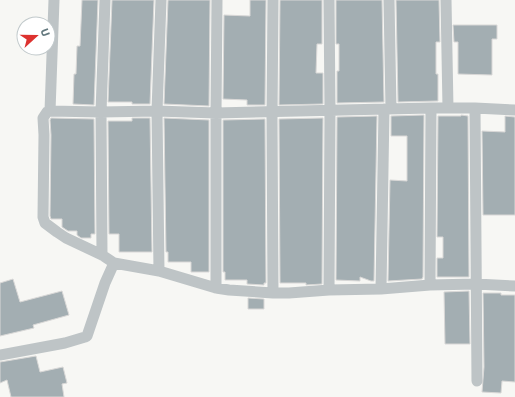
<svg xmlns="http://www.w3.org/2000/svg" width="515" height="397" font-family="'IBM Plex Sans',sans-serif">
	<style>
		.building { fill: #a3aeb2; stroke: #d9d8d7 }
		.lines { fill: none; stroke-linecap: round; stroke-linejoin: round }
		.minor { stroke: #bec4c6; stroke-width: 11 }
	</style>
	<rect width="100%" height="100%" fill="#f7f7f4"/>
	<!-- building -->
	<path class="building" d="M 82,0 L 98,0 L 94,105 L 73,104 L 74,74 L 76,74 L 77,46 L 80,46 Z
		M 112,0 L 154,0 L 150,104 L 132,104 L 132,102 L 108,102 Z
		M 168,0 L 210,0 L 209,106 L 164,104 Z
		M 250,0 L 266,0 L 265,105 L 247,105 L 247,100 L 223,99 L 224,15 L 250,16 Z
		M 280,0 L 322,0 L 322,44 L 317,44 L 316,73 L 323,73 L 323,104 L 279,105 Z
		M 336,0 L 382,0 L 384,102 L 337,103 L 337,71 L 339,71 L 339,44 L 336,44 Z
		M 396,0 L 439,0 L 440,42 L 436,42 L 436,74 L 438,74 L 438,101 L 398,102 Z
		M 453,25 L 497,25 L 497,39 L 492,39 L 492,75 L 458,74 L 458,42 L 454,42 Z
		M 424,115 L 423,277 L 422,279 L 388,281 L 390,180 L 407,181 L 407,136 L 391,136 L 391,116 Z
		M 461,115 L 468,116 L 469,277 L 437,277 L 437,258 L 443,258 L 443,237 L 437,237 L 438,116 L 461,116 Z
		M 377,116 L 374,281 L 371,281 L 360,277 L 360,281 L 336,280 L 337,117 Z
		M 505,116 L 515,117 L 515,215 L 483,215 L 482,131 L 505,132 Z
		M 51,118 L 94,119 L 95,234 L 91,234 L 91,238 L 81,238 L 77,235 L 77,231 L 68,231 L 62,227 L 62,219 L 51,219 L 50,216 L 51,135 L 50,120 Z
		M 132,118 L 150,118 L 152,252 L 119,252 L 119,234 L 109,234 L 108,121 L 132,121 Z
		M 164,118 L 209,120 L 209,272 L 191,272 L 191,262 L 168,262 L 168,252 L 166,252 Z
		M 323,118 L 322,284 L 306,285 L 306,283 L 280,283 L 279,119 Z
		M 265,119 L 266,283 L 264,283 L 264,285 L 247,284 L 247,280 L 225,280 L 225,272 L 223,272 L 223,120 Z
		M 13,279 L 20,302 L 62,291 L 69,315 L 33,325 L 34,328 L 0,336 L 0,283 Z
		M 469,291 L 470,344 L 445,344 L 444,292 Z
		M 483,293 L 501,293 L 501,295 L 515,295 L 515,382 L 502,381 L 501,393 L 482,392 L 484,367 Z
		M 248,298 L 264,299 L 264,309 L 248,309 Z
		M 36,356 L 40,372 L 63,367 L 67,383 L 62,384 L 64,397 L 11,397 L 7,380 L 0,383 L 0,362 Z"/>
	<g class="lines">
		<!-- minor -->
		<path class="minor" d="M 389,0 L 391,109
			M 446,0 L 448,108
			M 475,108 L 477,381
			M 515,110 L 475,108 L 431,108 L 216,113 L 157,111 L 101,112 L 50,111 L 47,112 L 43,118 L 44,135 L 43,217 L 45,223 L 57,232 L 66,238 L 102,255 L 114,263 L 159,271 L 216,288 L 229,290 L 273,293 L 289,293 L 329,290 L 381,289 L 430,285 L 476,284 L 515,286
			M 50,111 L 54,0
			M 102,255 L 101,112 L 105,0
			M 159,271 L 157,111 L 161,0
			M 430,285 L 431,108
			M 216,288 L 216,113 L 217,0
			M 381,289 L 384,109
			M 329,290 L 330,110 L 329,0
			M 273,293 L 272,118 L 273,0
			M 0,355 L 65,343 L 85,337 L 87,336 L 105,283 L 114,263"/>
	</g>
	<!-- north arrow -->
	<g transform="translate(36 36) rotate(69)"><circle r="19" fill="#ffffff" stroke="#c1c9cb"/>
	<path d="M0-3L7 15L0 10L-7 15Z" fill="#dd322f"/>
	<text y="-6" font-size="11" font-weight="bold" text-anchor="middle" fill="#63787e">U</text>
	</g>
</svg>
